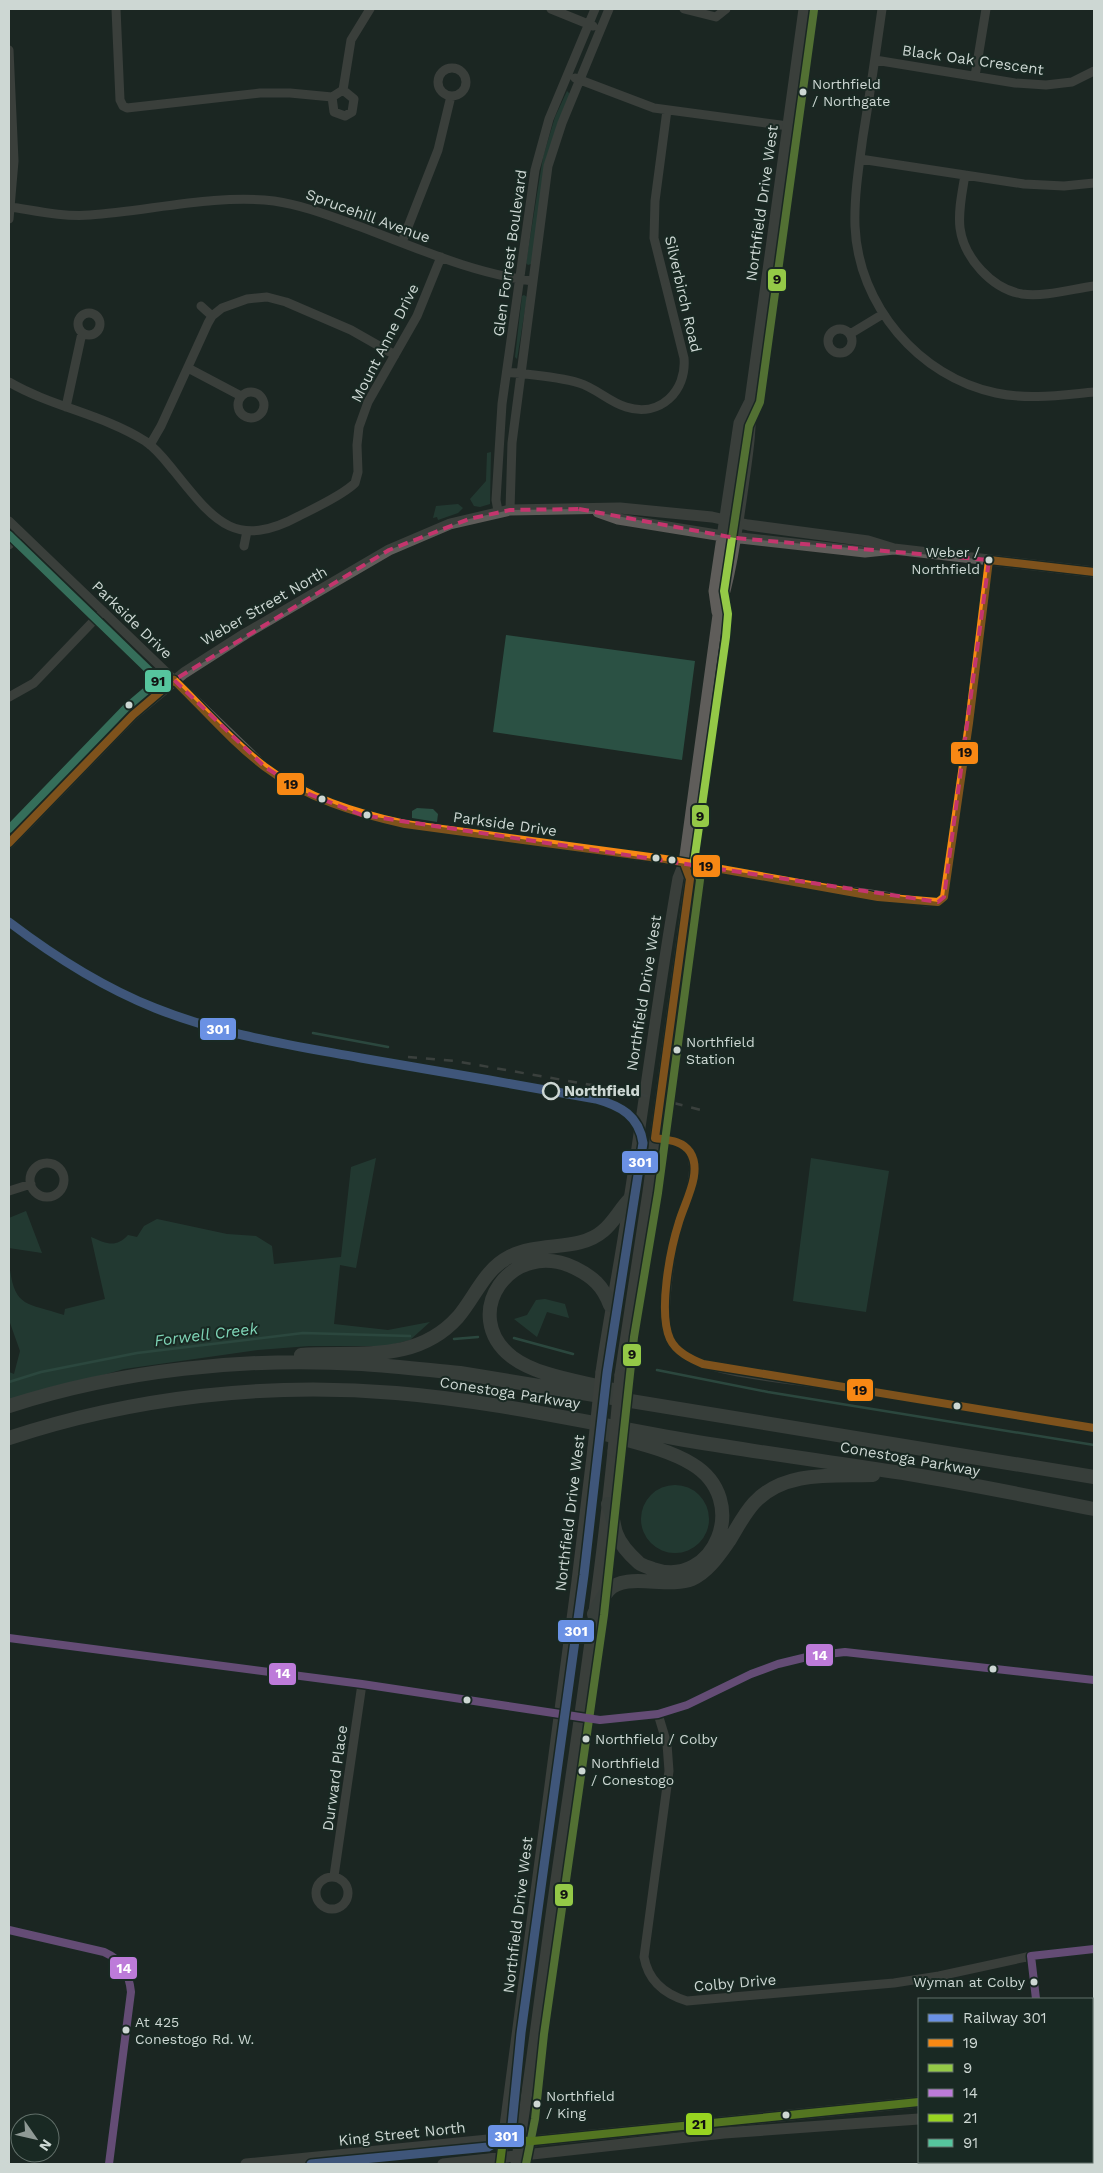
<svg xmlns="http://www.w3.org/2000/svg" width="1103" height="2173" font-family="'Work Sans',sans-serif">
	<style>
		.green { fill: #2b5144 }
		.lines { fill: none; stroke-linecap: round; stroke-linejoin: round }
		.stream { stroke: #3f705f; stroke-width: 2.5 }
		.minor { stroke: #5f5d5a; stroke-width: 9 }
		.major { stroke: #5f5d5a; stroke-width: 11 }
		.highway { stroke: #5a5b58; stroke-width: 14 }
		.rail { stroke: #60615e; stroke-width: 2.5; stroke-dasharray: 9 9; stroke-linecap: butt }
		.major-bridge { stroke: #5f5d5a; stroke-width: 11 }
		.bus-1-casing { stroke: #192923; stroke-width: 11 }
		.bus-2-casing { stroke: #192923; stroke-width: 11 }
		.bus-3-casing { stroke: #192923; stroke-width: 11 }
		.bus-4-casing { stroke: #192923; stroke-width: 11 }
		.bus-5-casing { stroke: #192923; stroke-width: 11 }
		.bus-1 { stroke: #f78814; stroke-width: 8 }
		.bus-2 { stroke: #94c947; stroke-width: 8 }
		.bus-3 { stroke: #bd7bd9; stroke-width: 8 }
		.bus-4 { stroke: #98d421; stroke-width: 8 }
		.bus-5 { stroke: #56c59d; stroke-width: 8 }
		.rail-1-casing { stroke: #192923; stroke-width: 12 }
		.rail-1 { stroke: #6a91e4; stroke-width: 9 }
		.marked { fill: none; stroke: #c4356d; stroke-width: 4; stroke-dasharray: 10 6; stroke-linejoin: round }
		.bus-dot { fill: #cdd7d3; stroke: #192923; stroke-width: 2 }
		.stop-dot { fill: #192923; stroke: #cdd7d3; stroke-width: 2.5 }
		.labels { text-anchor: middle; stroke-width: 4; stroke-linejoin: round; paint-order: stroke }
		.bus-label { font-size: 14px; fill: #cdd7d3; stroke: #192923; text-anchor: start }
		.street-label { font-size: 15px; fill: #cdd7d3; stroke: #192923 }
		.stop-label { font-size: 15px; font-weight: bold; fill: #cdd7d3; stroke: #192923; text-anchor: start }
		.water-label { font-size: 16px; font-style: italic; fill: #7ed4b6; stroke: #192923 }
		.line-badge { stroke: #192923; stroke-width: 2 }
		.badge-label { font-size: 14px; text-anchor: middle; font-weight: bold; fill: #fff }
		.pale-badge-label { font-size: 14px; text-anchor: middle; font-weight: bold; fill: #111 }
	</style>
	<rect width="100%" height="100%" fill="#1c2622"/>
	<!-- green -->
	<path class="green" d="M 567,91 L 570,94 L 557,125 L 531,264 L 528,265 L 526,263 L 543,157 L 555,117 Z
		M 524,295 L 527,297 L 517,359 L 515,357 L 522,296 Z
		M 491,452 L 490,504 L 480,507 L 474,506 L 470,499 L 486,481 L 487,453 Z
		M 458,504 L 463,508 L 458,513 L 438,520 L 437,517 L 433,518 L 436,506 Z
		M 506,635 L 695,661 L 682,760 L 493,732 Z
		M 417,808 L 433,809 L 438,814 L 437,822 L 412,818 L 412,811 Z
		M 376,1158 L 356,1268 L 340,1265 L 334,1324 L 388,1330 L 430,1322 L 410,1340 L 386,1346 L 309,1346 L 258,1350 L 124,1369 L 9,1402 L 9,1372 L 14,1374 L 20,1351 L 9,1320 L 9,1262 C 14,1308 24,1302 64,1315 L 65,1309 L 105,1299 L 91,1237 C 107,1244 116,1248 128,1235 L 137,1237 L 144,1226 L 157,1219 L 227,1234 L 256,1236 L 272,1246 L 274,1264 L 341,1257 L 351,1167 Z
		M 811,1158 L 889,1171 L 866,1312 L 793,1301 Z
		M 26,1211 L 42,1253 L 9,1248 L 9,1218 Z
		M 545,1299 L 565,1304 L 569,1318 L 547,1312 L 537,1337 L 514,1319 L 527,1315 L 536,1300 Z
		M641 1519a34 34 0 1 1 68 0a34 34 0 1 1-68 0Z"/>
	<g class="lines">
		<!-- stream -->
		<path class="stream" d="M 313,1033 L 388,1047
			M 514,1338 L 573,1354
			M 454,1339 L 478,1337
			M 657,1370 L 768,1392 L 1094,1445
			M 9,1382 L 41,1372 L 137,1353 L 303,1333 L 410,1336"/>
		<!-- minor -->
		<path class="minor" d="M 116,9 L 120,100 L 123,106 L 127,108 L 260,93 L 290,93 L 332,97 L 343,90 L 351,40 L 370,9
			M 551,9 L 593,26
			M 684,9 L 716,17 L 726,9
			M 882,9 C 876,51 870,94 863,136 C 859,165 854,197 855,226 C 858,305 919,377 996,393 C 1029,400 1061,395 1094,392
			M 9,50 L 14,161 L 9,219
			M 875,60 L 1015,83 L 1046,85 L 1072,82 L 1094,71
			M438 82a14 14 0 1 1 28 0a14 14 0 1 1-28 0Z
			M 975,76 L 986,9
			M 575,78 L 654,108 L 788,126
			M 332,97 L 334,112 L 345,116 L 352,112 L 354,99 L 343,90
			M 860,159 L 1024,184 L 1064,186 L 1094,183
			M 965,175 C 962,193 958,211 960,228 C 964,258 992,289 1022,294 C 1045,297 1072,289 1094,286
			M 11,207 C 37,211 63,217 90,215 C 149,211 215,194 274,201 C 301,205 325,214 350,223 C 411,245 469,273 533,281
			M 402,242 L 438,150 L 451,96
			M 201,306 L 212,316
			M78 324a11 11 0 1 1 22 0a11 11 0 1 1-22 0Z
			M828 341a12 12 0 1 1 24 0a12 12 0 1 1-24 0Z
			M 850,334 L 883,314
			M 188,368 L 241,396
			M 507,372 C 531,375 556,376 579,383 C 596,388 609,402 626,407 C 660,418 687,391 684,358 L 654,238 L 655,201 L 667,110
			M 9,382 C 52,407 102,414 145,441 C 157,449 165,460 174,471 C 213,519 234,551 299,516 C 315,508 343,495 355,483 L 358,472 L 357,445 L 359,427 L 368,402 L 417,316 L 441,257
			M238 405a13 13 0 1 1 26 0a13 13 0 1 1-26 0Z
			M 66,407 L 82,333
			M 150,445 L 161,426 L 208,323 L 212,316 L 222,308 L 247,299 L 267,297 L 286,302 L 351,330 L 395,355
			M 510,510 L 512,443 L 548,166 L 562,123 L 609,9
			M 498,511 L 496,500 L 502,404 L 535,170 L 549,119 L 595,9
			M 9,521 L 265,767 C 316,799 345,812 405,824 L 703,865 L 808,885 L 926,902 L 938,902 L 944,897 L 969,723 L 989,560
			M 9,545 L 20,533
			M 244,546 L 247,531
			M 9,697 L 34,683 L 103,611
			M 655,1138 C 668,1140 685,1141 691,1154 C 701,1176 680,1216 674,1238 C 670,1259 663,1308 666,1328 C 668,1336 673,1346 679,1351 C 701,1372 789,1379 822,1384 C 912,1399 1003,1413 1094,1428
			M30 1180a17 17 0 1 1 34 0a17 17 0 1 1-34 0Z
			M 9,1191 L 31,1184
			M 9,1638 L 362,1684 L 600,1720 L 658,1714 L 687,1705 L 751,1674 L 778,1664 L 811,1656 L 845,1652 L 1094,1680
			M 658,1714 L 667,1744 L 669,1771 L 644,1957 C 648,1980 664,1994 687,2001 L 894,1983 L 939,1976 L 1031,1956 L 1094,1949
			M 334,1876 L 362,1684
			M316 1893a16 16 0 1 1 32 0a16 16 0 1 1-32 0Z
			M 9,1930 L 104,1952 C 122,1959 130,1973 131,1992 L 109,2164
			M 1031,1956 L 1036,1999
			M 1051,2162 L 1051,2164"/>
		<!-- major -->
		<path class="major" d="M 598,512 L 618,519 L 723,536 L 865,552 L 894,549 L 1094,572
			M 717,612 L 714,591 L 739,423 L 749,403
			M 9,843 L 133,715 L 184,673 L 245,634 L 389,550 L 450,524 L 510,510 L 620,508 L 712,517 L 748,525 L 868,541 L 894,549
			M 601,1372 C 609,1315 621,1258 629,1200 C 646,1093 659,985 678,878 L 684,863 L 718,615 C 731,576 736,535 742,494 C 746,463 752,432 750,401 L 804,9
			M 620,1375 L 648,1192 L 690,879 L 684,863
			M 1092,2088 L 1094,2087
			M 1092,2101 L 1094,2100
			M 246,2164 L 488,2140 L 533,2141 L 919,2102
			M 443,2164 L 724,2133 L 919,2119
			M 500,2164 L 577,1581 L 593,1448
			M 516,2164 C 531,2075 541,1984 554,1894 C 575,1747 598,1599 613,1451"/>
		<!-- highway -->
		<path class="highway" d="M 610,1305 C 603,1286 593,1277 575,1268 C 511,1237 458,1315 512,1357 C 539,1377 581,1381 613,1390
			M 301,1355 C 358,1351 416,1364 458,1317 C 475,1297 485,1269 509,1257 C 539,1241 579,1252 603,1231 C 614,1222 620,1209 630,1199
			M 9,1406 C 121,1370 244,1357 362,1364 C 395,1366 428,1370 460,1373 L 1094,1477
			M 602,1433 C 632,1442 665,1448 692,1464 C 752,1500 714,1590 653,1569 C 648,1567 643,1566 639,1563 C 630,1555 620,1544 616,1533 C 613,1523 613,1514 608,1504
			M 9,1438 C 133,1397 266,1382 396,1393 C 495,1401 593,1424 691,1441 C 763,1453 837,1463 909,1474 C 971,1484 1033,1497 1094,1509
			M 594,1614 C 598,1606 602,1597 608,1591 C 624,1571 668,1589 692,1579 C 708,1572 719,1555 729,1541 C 737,1528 744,1514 754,1503 C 784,1470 833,1476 873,1475"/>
		<!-- rail -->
		<path class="rail" d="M 408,1057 L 455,1061 L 631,1092 L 705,1111"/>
		<!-- major-bridge -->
		<path class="major-bridge" d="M 593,1448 L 601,1372
			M 613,1451 L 620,1375"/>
		<defs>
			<path id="bus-1" d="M 989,560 L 1094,572
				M 174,680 C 204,709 232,742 265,767 C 306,798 355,813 405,824 L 665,859 L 878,897 L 938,902 L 944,897 L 969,723 L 989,560
				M 9,843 L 133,715 L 174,680
				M 684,863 L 690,879 L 655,1138 C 667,1140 682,1140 690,1152 C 703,1172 685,1201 679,1222 C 670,1250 658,1312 670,1339 C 676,1352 691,1359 703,1364 L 1094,1428"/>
			<path id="bus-2" d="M 526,2164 L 535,2119 L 544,2034 L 604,1615 L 634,1337 L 658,1193 L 700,880 L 694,862 L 726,637 L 728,614 L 724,591 L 749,426 L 760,402 L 814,10"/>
			<path id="bus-3" d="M 9,1638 L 362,1684 L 600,1720 L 658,1714 L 687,1705 L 751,1674 L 778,1664 L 811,1656 L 845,1652 L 1094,1680
				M 9,1930 L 104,1952 C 122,1960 129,1973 131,1992 L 109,2164
				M 1036,1999 L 1031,1956 L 1094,1949"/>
			<path id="bus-4" d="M 500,2164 L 503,2140 L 533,2141 L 919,2102"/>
			<path id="bus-5" d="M 9,535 L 159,680 L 126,708 L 9,829"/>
		</defs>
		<!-- bus-1 casing -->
		<use href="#bus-1" class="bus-1-casing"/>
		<!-- bus-2 casing -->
		<use href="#bus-2" class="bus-2-casing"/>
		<!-- bus-3 casing -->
		<use href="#bus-3" class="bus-3-casing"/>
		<!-- bus-4 casing -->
		<use href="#bus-4" class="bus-4-casing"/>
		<!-- bus-5 casing -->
		<use href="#bus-5" class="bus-5-casing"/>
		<!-- bus-1 -->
		<use href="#bus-1" class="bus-1"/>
		<!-- bus-2 -->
		<use href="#bus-2" class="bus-2"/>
		<!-- bus-3 -->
		<use href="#bus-3" class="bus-3"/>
		<!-- bus-4 -->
		<use href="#bus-4" class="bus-4"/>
		<!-- bus-5 -->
		<use href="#bus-5" class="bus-5"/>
		<defs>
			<path id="rail-1" d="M 9,922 C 55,957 102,987 155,1008 C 222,1035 291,1045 361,1058 C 439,1071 518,1085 596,1099 C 621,1106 639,1116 643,1143 L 607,1373 L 584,1575 L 521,2033 L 512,2125 L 505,2137 L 488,2147 L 311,2164"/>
		</defs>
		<!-- rail-1 casing -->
		<use href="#rail-1" class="rail-1-casing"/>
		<!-- rail-1 -->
		<use href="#rail-1" class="rail-1"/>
	</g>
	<!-- marked area -->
	<path d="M0 0H1103V2173H0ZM 579,509 L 735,538 L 989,560 L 944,897 L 938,902 L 362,815 L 304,792 L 265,767 L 174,680 L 389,550 L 469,519 L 510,510 Z" fill="#1c2622" fill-opacity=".55" fill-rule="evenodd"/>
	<path class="marked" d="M 579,509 L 735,538 L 989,560 L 944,897 L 938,902 L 362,815 L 304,792 L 265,767 L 174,680 L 389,550 L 469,519 L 510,510 Z"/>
	<!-- markers -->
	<g class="bus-dot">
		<circle cx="803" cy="92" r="4.5"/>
		<circle cx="989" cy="560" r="4.5"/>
		<circle cx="129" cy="705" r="4.5"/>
		<circle cx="322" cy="799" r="4.5"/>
		<circle cx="367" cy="815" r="4.5"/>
		<circle cx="656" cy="858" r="4.5"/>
		<circle cx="672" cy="860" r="4.5"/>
		<circle cx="677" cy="1050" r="4.5"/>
		<circle cx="957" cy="1406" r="4.5"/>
		<circle cx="993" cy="1669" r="4.5"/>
		<circle cx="467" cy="1700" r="4.5"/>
		<circle cx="586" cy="1739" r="4.5"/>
		<circle cx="582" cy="1771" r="4.5"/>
		<circle cx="1034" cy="1982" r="4.5"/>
		<circle cx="126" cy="2030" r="4.5"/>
		<circle cx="537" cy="2104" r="4.5"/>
		<circle cx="786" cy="2115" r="4.5"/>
	</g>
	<circle class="stop-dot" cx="551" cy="1091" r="8"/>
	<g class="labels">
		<!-- bus labels -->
		<g class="bus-label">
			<text x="812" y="89">Northfield<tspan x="812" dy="17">/ Northgate</tspan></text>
			<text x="980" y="557" text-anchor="end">Weber /<tspan x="980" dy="17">Northfield</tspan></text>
			<text x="686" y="1047">Northfield<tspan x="686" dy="17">Station</tspan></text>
			<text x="595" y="1744">Northfield / Colby</text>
			<text x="591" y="1768">Northfield<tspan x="591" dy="17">/ Conestogo</tspan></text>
			<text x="1025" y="1987" text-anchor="end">Wyman at Colby</text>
			<text x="135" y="2027">At 425<tspan x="135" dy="17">Conestogo Rd. W.</tspan></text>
			<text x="546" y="2101">Northfield<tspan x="546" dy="17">/ King</tspan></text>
		</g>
		<!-- street labels -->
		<g class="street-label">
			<text transform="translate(973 60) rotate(8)" y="5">Black Oak Crescent</text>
			<text transform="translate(762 203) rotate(-82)" y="5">Northfield Drive West</text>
			<text transform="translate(368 216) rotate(20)" y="5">Sprucehill Avenue</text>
			<text transform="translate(510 253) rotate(-82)" y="5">Glen Forrest Boulevard</text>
			<text transform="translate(683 294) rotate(77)" y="5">Silverbirch Road</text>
			<text transform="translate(385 343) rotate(-63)" y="5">Mount Anne Drive</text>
			<text transform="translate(264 606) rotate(-30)" y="5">Weber Street North</text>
			<text transform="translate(132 620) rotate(44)" y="5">Parkside Drive</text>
			<text transform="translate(505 824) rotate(8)" y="5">Parkside Drive</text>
			<text transform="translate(644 993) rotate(-81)" y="5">Northfield Drive West</text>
			<text transform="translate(510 1393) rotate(9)" y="5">Conestoga Parkway</text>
			<text transform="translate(910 1459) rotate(10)" y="5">Conestoga Parkway</text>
			<text transform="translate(570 1513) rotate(-83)" y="5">Northfield Drive West</text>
			<text transform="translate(335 1778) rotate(-82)" y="5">Durward Place</text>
			<text transform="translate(518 1915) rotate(-83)" y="5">Northfield Drive West</text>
			<text transform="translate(735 1983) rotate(-5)" y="5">Colby Drive</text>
			<text transform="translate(402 2134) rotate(-6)" y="5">King Street North</text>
		</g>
		<!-- stop labels -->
		<g class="stop-label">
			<text x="564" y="1096">Northfield</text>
		</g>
		<!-- water labels -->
		<g class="water-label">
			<text transform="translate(206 1334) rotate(-7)" y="6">Forwell Creek</text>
		</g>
	</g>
	<g class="line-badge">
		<rect x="767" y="268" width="20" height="24" rx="5" fill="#94c947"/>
		<rect x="144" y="669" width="28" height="24" rx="5" fill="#56c59d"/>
		<rect x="950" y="741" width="29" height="24" rx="5" fill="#f78814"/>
		<rect x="276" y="772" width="29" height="24" rx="5" fill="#f78814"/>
		<rect x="691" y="804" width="19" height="24" rx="5" fill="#94c947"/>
		<rect x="692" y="854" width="29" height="24" rx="5" fill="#f78814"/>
		<rect x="199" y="1017" width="38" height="24" rx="5" fill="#6a91e4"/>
		<rect x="621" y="1150" width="38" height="24" rx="5" fill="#6a91e4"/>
		<rect x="622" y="1343" width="20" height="24" rx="5" fill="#94c947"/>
		<rect x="846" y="1378" width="28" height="24" rx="5" fill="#f78814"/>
		<rect x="557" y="1619" width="38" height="24" rx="5" fill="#6a91e4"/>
		<rect x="805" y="1643" width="29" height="24" rx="5" fill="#bd7bd9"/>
		<rect x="268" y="1662" width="29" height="24" rx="5" fill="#bd7bd9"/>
		<rect x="554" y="1883" width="20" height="24" rx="5" fill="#94c947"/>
		<rect x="109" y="1956" width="29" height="24" rx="5" fill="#bd7bd9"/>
		<rect x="685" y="2112" width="28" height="24" rx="5" fill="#98d421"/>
		<rect x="487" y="2124" width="38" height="24" rx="5" fill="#6a91e4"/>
	</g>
	<g class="badge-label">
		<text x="218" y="1034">301</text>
		<text x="640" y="1167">301</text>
		<text x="576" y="1636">301</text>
		<text x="820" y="1660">14</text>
		<text x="283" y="1678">14</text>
		<text x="124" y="1973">14</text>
		<text x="506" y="2141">301</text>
	</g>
	<g class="pale-badge-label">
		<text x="777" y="284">9</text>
		<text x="158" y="686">91</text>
		<text x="965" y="757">19</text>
		<text x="291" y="789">19</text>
		<text x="700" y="821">9</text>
		<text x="706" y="871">19</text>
		<text x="632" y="1359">9</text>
		<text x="860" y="1395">19</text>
		<text x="564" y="1899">9</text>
		<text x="699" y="2129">21</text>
	</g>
	<!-- border -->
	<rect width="1103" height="2173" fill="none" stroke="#cdd7d3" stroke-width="20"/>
	<!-- legend -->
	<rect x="918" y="1998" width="175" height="165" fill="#192923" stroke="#616f69"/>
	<rect x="928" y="2014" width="25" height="8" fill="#6a91e4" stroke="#616f69"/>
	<text x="963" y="2023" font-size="15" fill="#cdd7d3">Railway 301</text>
	<rect x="928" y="2039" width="25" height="8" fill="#f78814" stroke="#616f69"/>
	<text x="963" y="2048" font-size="15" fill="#cdd7d3">19</text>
	<rect x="928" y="2064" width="25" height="8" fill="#94c947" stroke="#616f69"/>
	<text x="963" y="2073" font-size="15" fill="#cdd7d3">9</text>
	<rect x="928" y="2089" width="25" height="8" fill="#bd7bd9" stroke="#616f69"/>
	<text x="963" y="2098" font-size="15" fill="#cdd7d3">14</text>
	<rect x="928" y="2114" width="25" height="8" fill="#98d421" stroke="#616f69"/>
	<text x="963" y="2123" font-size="15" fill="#cdd7d3">21</text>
	<rect x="928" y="2139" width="25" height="8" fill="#56c59d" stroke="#616f69"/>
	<text x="963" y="2148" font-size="15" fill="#cdd7d3">91</text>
	<!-- north arrow -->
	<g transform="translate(35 2138) rotate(124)"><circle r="24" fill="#192923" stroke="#616f69"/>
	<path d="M0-4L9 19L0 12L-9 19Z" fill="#8f9995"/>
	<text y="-8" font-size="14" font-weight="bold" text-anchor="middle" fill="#cdd7d3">N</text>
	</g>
</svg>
